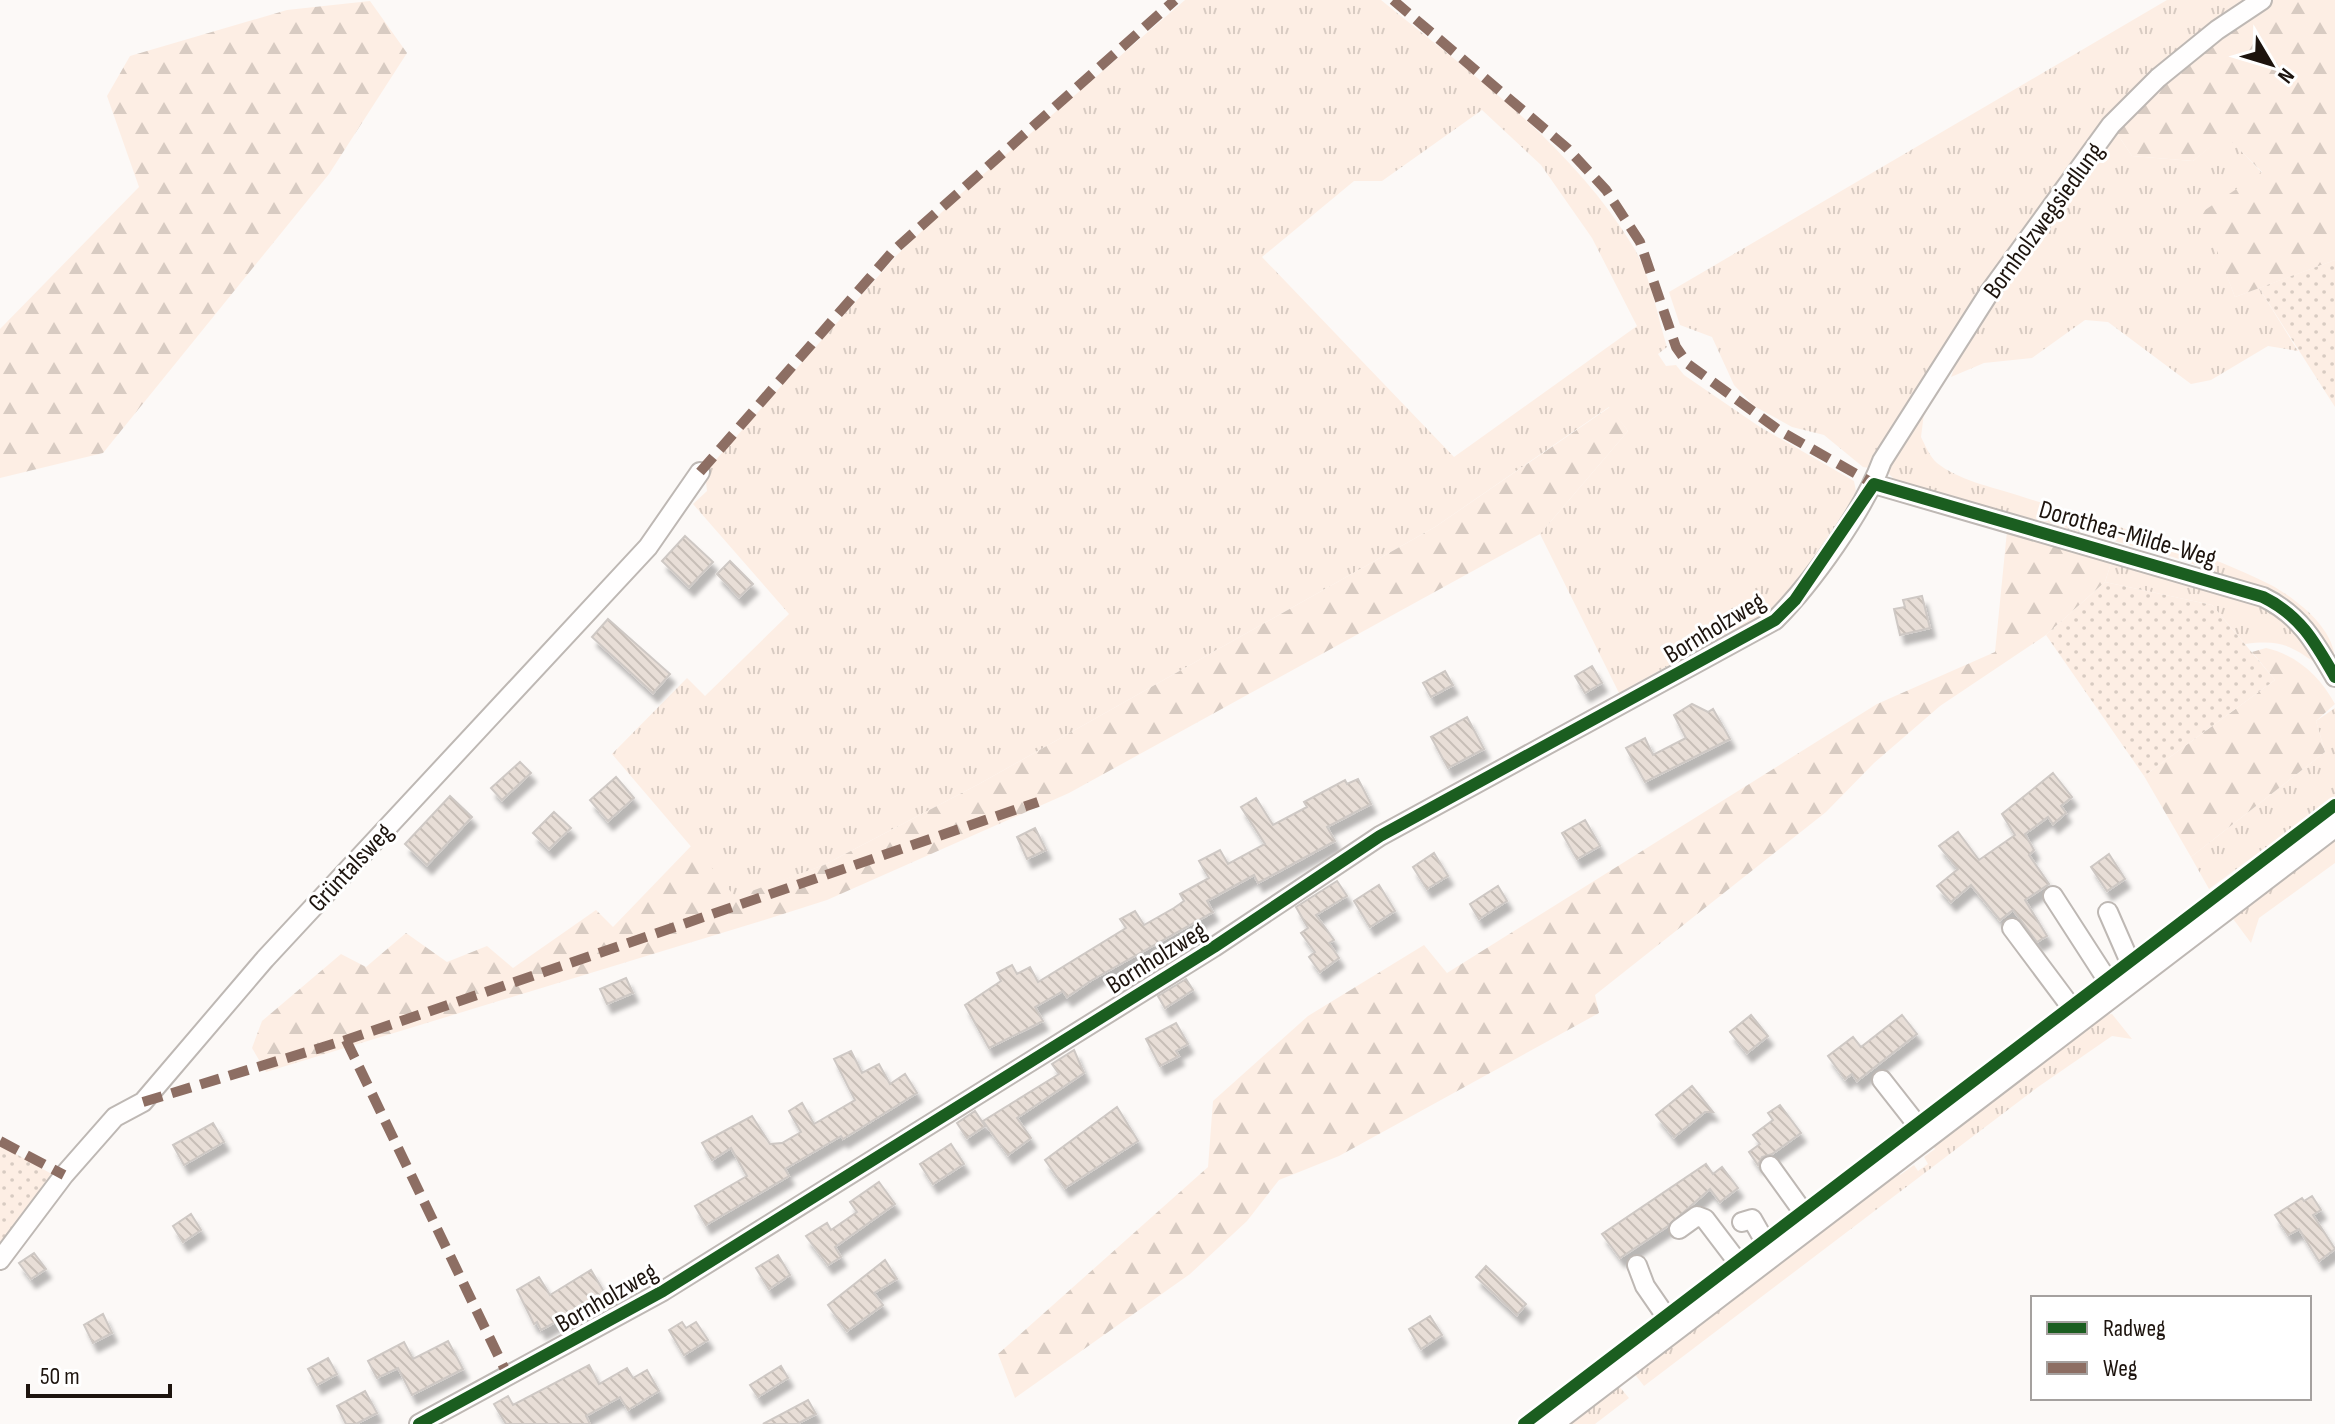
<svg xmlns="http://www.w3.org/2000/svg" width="2335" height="1424" font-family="'Sofia Sans Condensed',sans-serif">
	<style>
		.grass { fill: url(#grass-tufts); fill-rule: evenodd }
		.forest { fill: url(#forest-firs) }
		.park { fill: url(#park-dots) }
		.building { fill: url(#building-back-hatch); stroke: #cec8c4; stroke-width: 2; filter: url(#shadow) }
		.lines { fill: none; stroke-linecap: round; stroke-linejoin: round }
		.minor-casing { stroke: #beb8b4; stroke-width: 22 }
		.major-casing { stroke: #beb8b4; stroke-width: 28 }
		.minor { stroke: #fffefe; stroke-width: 18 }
		.major { stroke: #fffefe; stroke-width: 24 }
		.quiet { stroke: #8d6e63; stroke-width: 10; stroke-dasharray: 20 10; stroke-linecap: butt }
		.cycleway-casing { stroke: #fff; stroke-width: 17 }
		.cycleway { stroke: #1b5e20; stroke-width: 12 }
		.labels { text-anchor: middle; stroke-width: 6; stroke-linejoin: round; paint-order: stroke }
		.street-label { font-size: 26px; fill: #1d140e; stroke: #fff }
	</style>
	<defs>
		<pattern id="grass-tufts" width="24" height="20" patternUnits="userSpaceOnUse" patternTransform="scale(2)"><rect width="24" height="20" fill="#fdeee4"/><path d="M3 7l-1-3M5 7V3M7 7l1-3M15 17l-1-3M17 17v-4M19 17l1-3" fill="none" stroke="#d8cbc2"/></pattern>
		<pattern id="forest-firs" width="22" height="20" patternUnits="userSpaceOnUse" patternTransform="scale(2)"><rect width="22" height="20" fill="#fdeee4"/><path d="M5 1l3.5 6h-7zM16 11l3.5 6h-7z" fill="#d8cbc2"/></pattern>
		<pattern id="park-dots" width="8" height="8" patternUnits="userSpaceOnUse" patternTransform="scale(2)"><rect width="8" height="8" fill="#fdeee4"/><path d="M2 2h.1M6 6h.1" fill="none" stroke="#d8cbc2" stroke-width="1.8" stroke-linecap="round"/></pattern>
		<pattern id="building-back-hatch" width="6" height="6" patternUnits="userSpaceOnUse" patternTransform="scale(2)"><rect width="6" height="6" fill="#e8ded7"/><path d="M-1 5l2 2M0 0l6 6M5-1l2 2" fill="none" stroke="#c7beb7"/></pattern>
		<filter id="shadow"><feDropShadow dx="5" dy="9" stdDeviation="2" flood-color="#0004"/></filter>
	</defs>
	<rect width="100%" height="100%" fill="#fcf9f7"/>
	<!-- grass -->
	<path class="grass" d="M 1185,0 L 1381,0 C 1473,75 1572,145 1634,248 C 1651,277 1657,315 1667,347 L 1658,354 L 1666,366 L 1676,365 L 1684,375 L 1760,427 L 1854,481 L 1856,491 L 1852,502 L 1784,600 L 1762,622 L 1705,654 L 1691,653 L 1619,693 L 1540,534 L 1628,431 L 1609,407 L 1435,527 L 979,784 L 824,865 L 735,898 L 612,754 L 687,678 L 705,696 L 789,614 L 693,504 L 707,491 L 705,472 L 897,255 L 964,191 ZM 1482,110 L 1541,165 L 1592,238 L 1637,326 L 1454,457 L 1262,257 L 1354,181 L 1382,181 Z
		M 2167,0 L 2250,0 L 2214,25 L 2047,205 L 1986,281 L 1917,397 L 1869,468 L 1863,467 L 1824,435 L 1792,427 L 1754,406 L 1734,385 L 1712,337 L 1680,325 L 1669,292 Z
		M 2114,129 L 2132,156 L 2193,161 L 2225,134 L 2262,173 L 2203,212 L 2235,297 L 2259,288 L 2298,351 L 2268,346 L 2211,380 L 2191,384 L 2108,322 L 2085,320 L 2032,358 L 1984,363 L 1951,377 L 1962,347 Z
		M 1924,413 L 1921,437 C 1925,445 1930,457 1937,463 C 1958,480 1992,487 2017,495 C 2099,522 2194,546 2271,585 C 2298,600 2335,629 2335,661 L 2301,613 L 2263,589 L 2173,557 L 1897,482 L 1889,474 L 1889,461 Z
		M 2112,560 C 2154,572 2247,589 2278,615 C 2294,629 2305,646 2317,664 C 2289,644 2279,640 2245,644 L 2212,605 L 2105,582 Z
		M 2335,708 L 2335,797 L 2209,889 L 2191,857 L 2325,752 L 2316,721 Z
		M 2335,839 L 2335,863 L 2259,918 L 2251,943 L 2231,916 Z
		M 2112,1014 L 2132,1039 L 2112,1036 L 2038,1087 L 1644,1386 L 1633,1372 L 1897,1171 L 1900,1175 L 1914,1165 L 1918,1171 L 1928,1164 L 1924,1157 L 1935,1149 L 1932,1144 L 2102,1015 Z
		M 1618,1385 L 1629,1398 L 1595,1424 L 1566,1424 Z"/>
	<!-- forest -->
	<path class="forest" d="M 2272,0 L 2335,0 L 2335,260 L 2235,297 L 2202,212 L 2262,172 L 2225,135 L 2193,161 L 2132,156 L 2114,129 L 2221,36 Z
		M 370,1 L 407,53 L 329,174 L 103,453 L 0,478 L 0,329 L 139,187 L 107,96 L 130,56 L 287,10 Z
		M 1610,407 L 1628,431 L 1540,534 L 1069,793 L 827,900 L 761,921 L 266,1072 L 252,1048 L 262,1021 L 341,954 L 366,967 L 406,933 L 447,962 L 487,946 L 513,968 L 596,910 L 613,927 L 693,844 L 735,897 L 824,865 L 979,784 L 1435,527 Z
		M 2007,531 L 2112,560 L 2105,582 L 2046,635 L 1940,706 L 1874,763 L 1826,812 L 1595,995 L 1599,1013 L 1339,1156 L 1279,1180 L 1247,1221 L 1190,1274 L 1015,1398 L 998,1354 L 1208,1167 L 1213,1101 L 1308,1016 L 1424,945 L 1447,973 L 1877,704 L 1995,652 Z
		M 2266,648 C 2297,655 2320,676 2335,704 L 2316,721 L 2325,752 L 2191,857 L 2144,776 L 2275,680 L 2252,652 Z"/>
	<!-- park -->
	<path class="park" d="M 2335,260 L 2335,407 L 2259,288 Z
		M 2105,582 L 2212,605 L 2275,680 L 2144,776 L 2046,635 Z
		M 0,1145 L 57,1177 L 0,1249 Z"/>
	<!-- building -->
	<path class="building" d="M 685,536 L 713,562 L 689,587 L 662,561 Z
		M 730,561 L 753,584 L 739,597 L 717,574 Z
		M 1922,596 L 1930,628 L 1900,635 L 1894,609 L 1905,607 L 1903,600 Z
		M 608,619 L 670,674 L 653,693 L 592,637 Z
		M 1592,666 L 1602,683 L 1585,693 L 1575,676 Z
		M 1445,671 L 1453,685 L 1431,697 L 1423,683 Z
		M 1692,704 L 1708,712 L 1713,709 L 1730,739 L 1645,782 L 1626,748 L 1645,738 L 1653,755 L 1686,738 L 1674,715 Z
		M 1467,717 L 1484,749 L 1448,768 L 1431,737 Z
		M 520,762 L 531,773 L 502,800 L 491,788 Z
		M 2053,773 L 2072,797 L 2061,806 L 2066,813 L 2053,824 L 2048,817 L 2025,834 L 2034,850 L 2029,855 L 2049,884 L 2025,900 L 2047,936 L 2037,942 L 2013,910 L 2000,920 L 1971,885 L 1951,902 L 1937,886 L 1958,869 L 1939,846 L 1958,832 L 1979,860 L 2015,835 L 2002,814 Z
		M 616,777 L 634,798 L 608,821 L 590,800 Z
		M 1358,779 L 1371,804 L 1327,827 L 1335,841 L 1258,883 L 1254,875 L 1207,901 L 1213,912 L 1092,980 L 1067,997 L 1063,991 L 1035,1007 L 1043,1021 L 989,1048 L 965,1005 L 1001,981 L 997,973 L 1012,965 L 1017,974 L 1030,967 L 1038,982 L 1126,928 L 1120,919 L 1135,911 L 1144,925 L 1174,908 L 1184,901 L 1180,894 L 1209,878 L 1199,861 L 1220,850 L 1228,864 L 1265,844 L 1241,807 L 1256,798 L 1273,825 L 1307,807 L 1304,802 L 1345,780 L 1347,784 Z
		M 450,796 L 472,817 L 427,865 L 405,844 Z
		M 554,812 L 571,828 L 549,849 L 533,833 Z
		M 1585,820 L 1600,846 L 1577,859 L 1562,833 Z
		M 1035,828 L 1046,850 L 1027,859 L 1017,837 Z
		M 1434,853 L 1448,876 L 1427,889 L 1413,867 Z
		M 2109,854 L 2125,879 L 2107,891 L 2091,867 Z
		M 1337,881 L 1347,896 L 1316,915 L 1334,940 L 1329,943 L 1339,958 L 1320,972 L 1309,957 L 1315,952 L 1301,933 L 1308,928 L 1296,907 Z
		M 1379,885 L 1395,911 L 1370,927 L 1354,901 Z
		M 1498,886 L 1507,901 L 1479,919 L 1470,904 Z
		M 626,978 L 633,993 L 607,1004 L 600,989 Z
		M 1186,979 L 1193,990 L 1165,1008 L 1158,996 Z
		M 1751,1015 L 1768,1036 L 1747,1053 L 1730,1032 Z
		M 1902,1015 L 1917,1034 L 1857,1081 L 1852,1074 L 1845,1079 L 1828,1056 L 1853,1037 L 1861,1047 Z
		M 1176,1023 L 1188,1044 L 1176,1051 L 1179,1056 L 1160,1066 L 1146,1039 Z
		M 1074,1050 L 1084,1073 L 1017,1118 L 1031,1138 L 1008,1155 L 983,1121 L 1059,1074 L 1052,1064 Z
		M 851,1051 L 862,1073 L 879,1064 L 890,1084 L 905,1074 L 917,1093 L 843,1139 L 841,1136 L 785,1169 L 789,1176 L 706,1225 L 695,1206 L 747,1176 L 731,1148 L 712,1160 L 702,1143 L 752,1116 L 770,1144 L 782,1143 L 801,1132 L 789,1111 L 802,1103 L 814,1124 L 855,1100 L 834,1059 Z
		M 1692,1086 L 1713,1112 L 1705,1112 L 1674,1137 L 1656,1115 Z
		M 1780,1105 L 1801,1133 L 1772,1154 L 1762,1157 L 1758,1165 L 1749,1152 L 1760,1144 L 1753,1135 L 1773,1120 L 1768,1113 Z
		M 1117,1107 L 1138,1141 L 1065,1188 L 1045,1160 Z
		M 975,1111 L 985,1126 L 967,1138 L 957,1123 Z
		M 213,1123 L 224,1142 L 184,1165 L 173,1145 Z
		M 951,1144 L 964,1164 L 933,1184 L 920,1164 Z
		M 1706,1164 L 1713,1174 L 1722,1167 L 1738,1188 L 1720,1202 L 1710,1189 L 1668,1226 L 1620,1258 L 1602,1234 Z
		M 879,1182 L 895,1204 L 835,1247 L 841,1257 L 828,1265 L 806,1236 L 827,1223 L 831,1230 L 857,1212 L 850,1202 Z
		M 2312,1196 L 2321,1210 L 2313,1215 L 2335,1249 L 2319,1261 L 2299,1229 L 2288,1235 L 2275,1215 L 2302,1198 L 2304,1201 Z
		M 191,1214 L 201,1230 L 183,1242 L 173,1226 Z
		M 34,1253 L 46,1269 L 31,1279 L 19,1263 Z
		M 778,1255 L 790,1275 L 769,1289 L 756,1268 Z
		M 885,1260 L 897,1279 L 874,1293 L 883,1305 L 847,1331 L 828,1305 Z
		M 1486,1266 L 1526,1304 L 1517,1315 L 1476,1277 Z
		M 591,1270 L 606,1295 L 541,1330 L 537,1322 L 534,1324 L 517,1290 L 539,1277 L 550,1295 Z
		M 103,1314 L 112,1333 L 93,1343 L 84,1325 Z
		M 1430,1316 L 1442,1335 L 1421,1349 L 1409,1329 Z
		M 682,1322 L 686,1328 L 696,1322 L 708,1340 L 684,1355 L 669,1330 Z
		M 448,1341 L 463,1369 L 412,1395 L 398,1368 L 377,1378 L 368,1361 L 404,1342 L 413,1359 Z
		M 328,1358 L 337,1374 L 317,1385 L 308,1369 Z
		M 589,1365 L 599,1384 L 627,1368 L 633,1378 L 647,1370 L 659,1391 L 628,1410 L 620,1397 L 586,1416 L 590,1424 L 506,1424 L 494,1404 L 508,1396 L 513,1405 Z
		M 781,1366 L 788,1378 L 758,1397 L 750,1385 Z
		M 365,1391 L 377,1413 L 356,1424 L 346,1424 L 337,1406 Z
		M 808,1400 L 816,1414 L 797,1424 L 763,1424 Z"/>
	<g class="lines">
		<defs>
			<path id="minor" d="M 1874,484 L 2263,597 C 2300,615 2315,642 2335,677
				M 2053,896 L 2115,992
				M 2108,912 L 2136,976
				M 2012,928 L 2080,1019
				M 1882,1080 L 1926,1136
				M 1770,1166 L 1811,1223
				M 1742,1222 L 1752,1219 L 1772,1254
				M 1679,1229 L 1697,1216 L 1705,1219 L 1746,1273
				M 0,1260 L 64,1175 L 115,1117 L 143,1102 L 265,959 L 648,547 L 700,472
				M 1637,1265 L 1645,1286 L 1674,1328
				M 419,1424 L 663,1291 L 1214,947 L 1380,836 L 1775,620 C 1812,583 1864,510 1882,461 L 1989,293 L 2111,125 L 2158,78 L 2217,30 L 2262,0"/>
			<path id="major" d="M 1549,1424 L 2335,824"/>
		</defs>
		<!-- minor casing -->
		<use href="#minor" class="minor-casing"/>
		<!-- major casing -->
		<use href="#major" class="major-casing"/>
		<!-- minor -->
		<use href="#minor" class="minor"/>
		<!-- major -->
		<use href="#major" class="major"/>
		<!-- quiet -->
		<path class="quiet" d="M 1393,0 L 1567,148 L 1606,190 L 1640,242 L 1676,347 L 1688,364 L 1780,431 L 1874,484
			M 700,472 L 893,251 L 1175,0
			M 346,1040 L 509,1378
			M 143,1102 L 346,1040 L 1038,802
			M 0,1141 L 64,1175"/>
		<defs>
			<path id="cycleway" d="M 419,1424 L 663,1291 L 1214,947 L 1380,836 L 1775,620 L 1795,600 L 1874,484 L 2263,597 C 2300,615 2315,642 2335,677
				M 1524,1424 L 2335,805"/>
		</defs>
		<!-- cycleway casing -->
		<use href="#cycleway" class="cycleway-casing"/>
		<!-- cycleway -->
		<use href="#cycleway" class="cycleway"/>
	</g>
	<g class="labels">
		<!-- street labels -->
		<g class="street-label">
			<text transform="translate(2043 220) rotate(-54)" y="9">Bornholzwegsiedlung</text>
			<text transform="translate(2128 533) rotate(16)" y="9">Dorothea-Milde-Weg</text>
			<text transform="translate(1714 627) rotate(-31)" y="9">Bornholzweg</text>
			<text transform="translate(350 867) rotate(-47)" y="9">Grüntalsweg</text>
			<text transform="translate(1156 957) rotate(-32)" y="9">Bornholzweg</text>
			<text transform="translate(606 1297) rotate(-30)" y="9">Bornholzweg</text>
		</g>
	</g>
	<!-- legend -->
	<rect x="2031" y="1296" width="280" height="104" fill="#ffffff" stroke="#a5a19f" stroke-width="2"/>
	<rect x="2047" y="1322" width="40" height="12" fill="#1b5e20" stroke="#a5a19f" stroke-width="2"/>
	<text x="2103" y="1336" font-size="24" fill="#1d140e">Radweg</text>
	<rect x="2047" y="1362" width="40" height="12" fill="#8d6e63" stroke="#a5a19f" stroke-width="2"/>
	<text x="2103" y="1376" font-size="24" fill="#1d140e">Weg</text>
	<!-- north arrow -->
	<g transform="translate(2271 64) rotate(128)" stroke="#ffffff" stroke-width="6" paint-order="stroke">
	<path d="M0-6L14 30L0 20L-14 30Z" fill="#1d140e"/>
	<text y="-12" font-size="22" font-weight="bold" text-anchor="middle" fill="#1d140e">N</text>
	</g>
	<!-- scale -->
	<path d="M28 1384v12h142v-12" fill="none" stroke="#1d140e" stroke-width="4"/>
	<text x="40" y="1384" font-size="24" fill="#1d140e" stroke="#ffffff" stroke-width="6" paint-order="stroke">50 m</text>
</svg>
